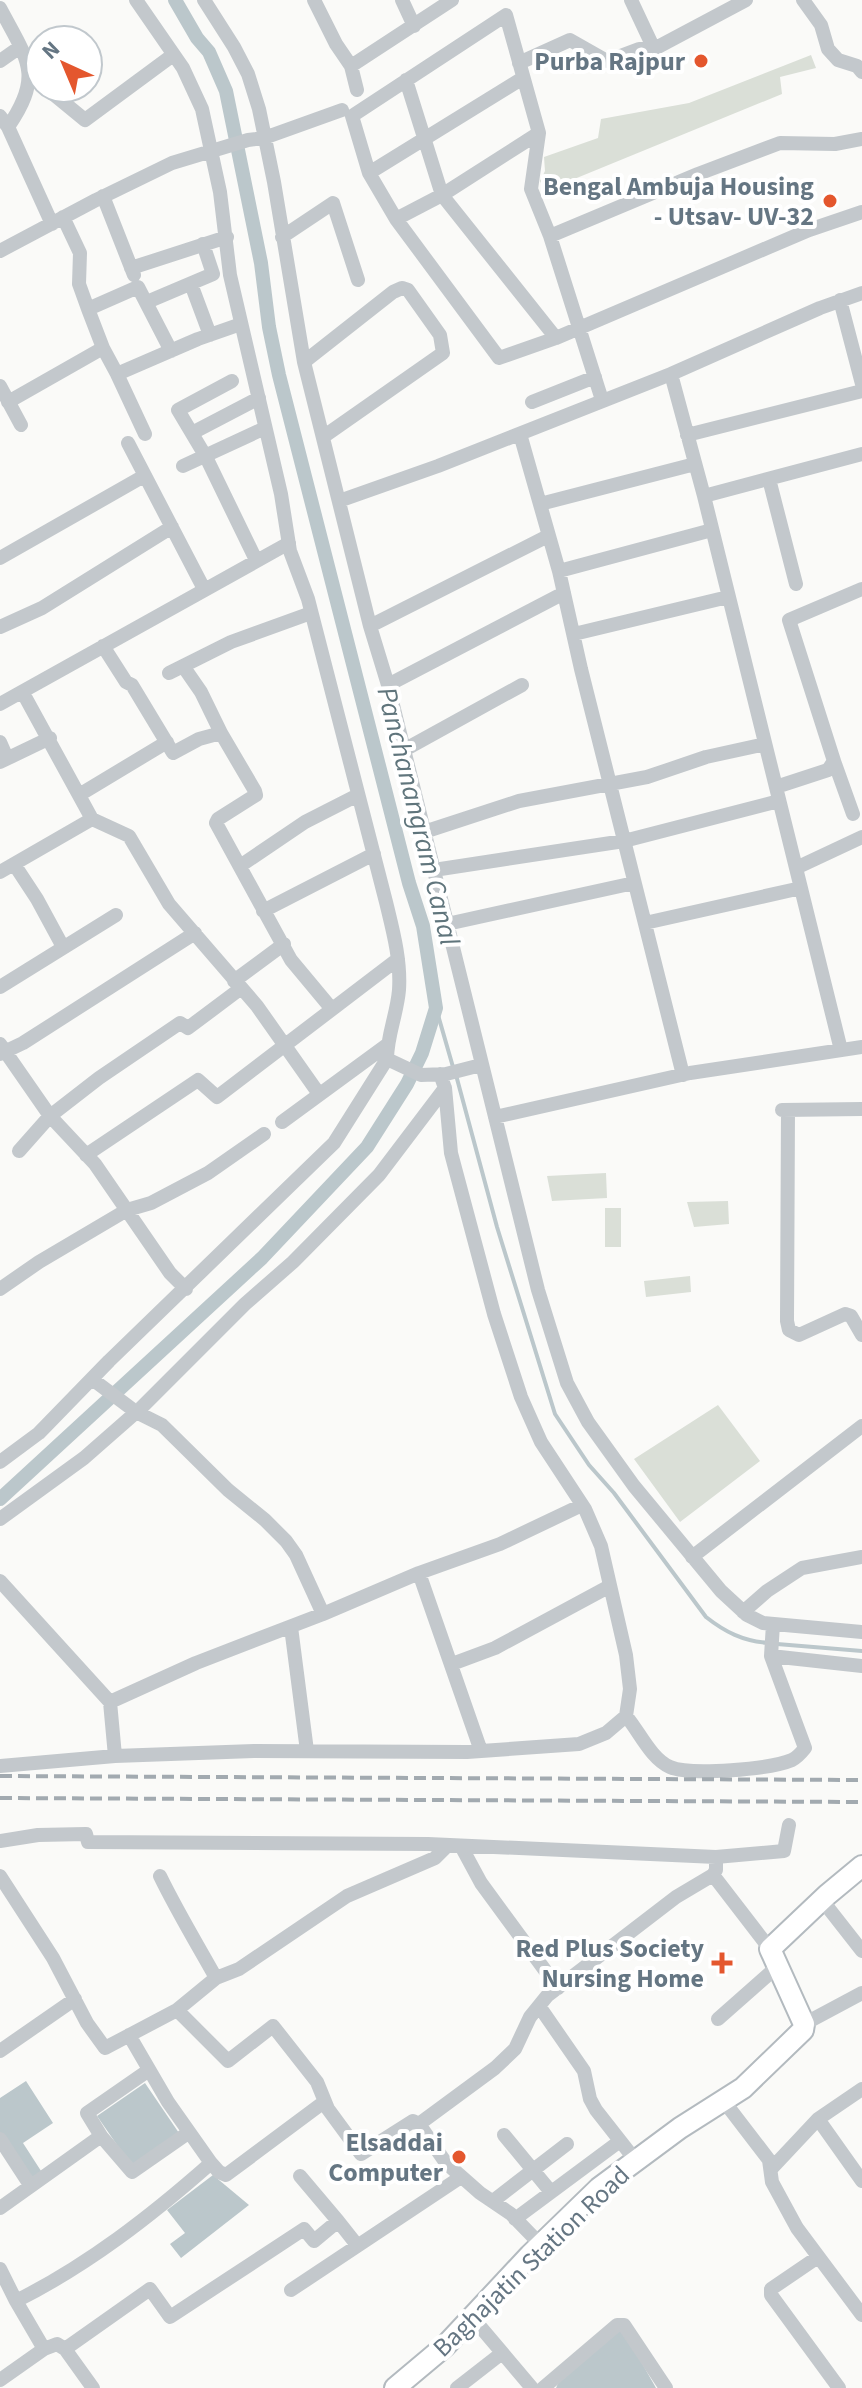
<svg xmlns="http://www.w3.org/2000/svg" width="862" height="2388" font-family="'Source Sans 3',sans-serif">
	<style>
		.green { fill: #dadfd7 }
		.water { fill: #bbc7cb }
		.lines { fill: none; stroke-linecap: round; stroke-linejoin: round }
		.stream { stroke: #bbc7cb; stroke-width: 4 }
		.canal { stroke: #bbc7cb; stroke-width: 14 }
		.secondary-casing { stroke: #b3babf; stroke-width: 24 }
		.street { stroke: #c3c8cc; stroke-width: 14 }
		.secondary { stroke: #fff; stroke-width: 20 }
		.rail { stroke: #a2aab0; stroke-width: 4; stroke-dasharray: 12 6; stroke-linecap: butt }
		.poi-dot { fill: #e4572e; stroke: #fff; stroke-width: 3 }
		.labels { text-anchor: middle; stroke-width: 8; stroke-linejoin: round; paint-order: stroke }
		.poi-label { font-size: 26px; font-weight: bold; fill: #657683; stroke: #fff; text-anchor: end }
		.street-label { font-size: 26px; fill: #657683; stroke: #fff }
		.water-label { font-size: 28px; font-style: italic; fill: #60757c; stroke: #fff }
	</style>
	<rect width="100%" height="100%" fill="#fafaf8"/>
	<!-- green -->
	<path class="green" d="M 811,55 L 816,68 L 780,77 L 782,94 L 545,191 L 540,181 L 545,171 L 544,157 L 598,138 L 601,119 L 689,103 Z
		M 606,1173 L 607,1198 L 552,1201 L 547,1176 Z
		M 728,1201 L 729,1224 L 694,1227 L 687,1202 Z
		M 605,1208 L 621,1208 L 621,1247 L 605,1247 Z
		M 690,1276 L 691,1292 L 646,1297 L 644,1281 Z
		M 718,1405 L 760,1461 L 680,1522 L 634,1459 Z"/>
	<!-- water -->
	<path class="water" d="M 26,2081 L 53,2123 L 23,2143 L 43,2174 L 25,2186 L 0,2148 L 0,2098 Z
		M 145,2083 L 181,2136 L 133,2168 L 97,2116 Z
		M 213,2175 L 249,2205 L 181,2258 L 170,2244 L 185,2233 L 167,2210 Z
		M 622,2328 L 656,2388 L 556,2388 L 563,2372 Z"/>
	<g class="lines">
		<!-- stream -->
		<path class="stream" d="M 436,1008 L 453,1067
			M 456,1075 L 497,1227 L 555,1414 L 589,1465 L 614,1493 L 706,1617 C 725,1632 743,1641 768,1643
			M 777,1644 L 862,1651"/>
		<!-- canal -->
		<path class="canal" d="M 0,1499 L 262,1258 L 367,1147 L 407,1084 L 422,1053 L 436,1008 L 423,926 L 409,883 L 279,375 L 269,327 L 261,263 L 226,91 L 209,52 L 197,38 L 175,0"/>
		<defs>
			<path id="secondary" d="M 395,2388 L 445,2346 L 530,2255 L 599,2188 L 680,2128 L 743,2088 L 803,2030 L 804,2024 L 770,1949 L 827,1895 L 862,1866"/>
		</defs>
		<!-- secondary casing -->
		<use href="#secondary" class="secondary-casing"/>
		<!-- street -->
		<path class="street" d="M 204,0 L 234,47 L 248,74 L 259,109 L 274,182 L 304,362 L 370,626 L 388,685 L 538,1290 L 567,1383 L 588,1422 L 634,1486 L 721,1591 L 747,1615 L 763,1623 L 862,1632
			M 314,0 L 336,44 L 351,66 L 452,0
			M 402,0 L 414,26
			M 631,0 L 654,49
			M 803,0 L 821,25 L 828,49 L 838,60 L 857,66 L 862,72
			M 0,8 C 27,59 44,75 8,127
			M 0,61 L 20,47
			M 519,63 L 570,40 L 607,61 L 639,49 L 654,49 L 746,0
			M 351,66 L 357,90
			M 406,80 L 442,195 L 556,338
			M 46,88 L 85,120 L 173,55
			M 0,116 L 8,127 L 52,224
			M 539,133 L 442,195 L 396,219 L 369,173 L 352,116 L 506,15 L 539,133 L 531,189 L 550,236 L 602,400
			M 369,173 L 523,78
			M 103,196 L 134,275
			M 63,217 L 80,253 L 79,284 L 88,309
			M 396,219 L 499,358 L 556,338 L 809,230 L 862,212
			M 550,236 L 698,174 L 780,143 L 835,144 L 862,139
			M 282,237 L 333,203 L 358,280
			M 0,251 L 96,200 L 172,163 L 248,140 L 264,138 L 342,110
			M 131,268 L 227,237
			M 191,284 L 210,335
			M 840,300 L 862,384
			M 147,302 L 213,274 L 203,244
			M 103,348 L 117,374 L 198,339 L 241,324
			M 304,362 L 393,292 L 402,288 L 408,290 L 440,335 L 443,353 L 323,437
			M 117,374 L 145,434
			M 671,374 L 704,496 L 841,1050
			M 232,381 L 178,410 L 206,457 L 256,560
			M 0,386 L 21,425
			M 8,402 L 103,348 L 88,309 L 138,287 L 171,351
			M 532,402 L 595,377
			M 192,433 L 259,398
			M 520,434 L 559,571 L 581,669 L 683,1075
			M 687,435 L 862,391
			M 128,443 L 204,589
			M 183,466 L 265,428
			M 769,479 L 796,584
			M 704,496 L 862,454
			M 339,501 L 438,466 L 671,374 L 820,308 L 862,293
			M 540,504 L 695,464
			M 0,558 L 144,476
			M 559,571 L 712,530
			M 370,626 L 548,536
			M 0,627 L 42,608 L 172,527
			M 574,634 L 728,597
			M 103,646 L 126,682 L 132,685 L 173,753 L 199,739 L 221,733
			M 183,666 L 201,692 L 221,733 L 255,791 L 256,795 L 218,819 L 216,823 L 291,960 L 331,1008
			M 169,673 L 231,642 L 311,613
			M 388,685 L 564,593
			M 23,693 L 92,819 L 129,836 L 169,904 L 257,1006 L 319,1094
			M 0,704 L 289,543
			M 0,742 L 7,758
			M 404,750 L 522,685
			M 834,761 L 853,814
			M 0,762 L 50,738
			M 776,787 L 828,770 L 834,761 L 789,620 L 862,589
			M 79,795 L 167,742
			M 424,832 L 519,801 L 647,777 L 706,757 L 765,744
			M 14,864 L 37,899 L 63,947
			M 240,866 L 305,822 L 358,795
			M 796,868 L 862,837
			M 434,870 L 624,841 L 779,801
			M 0,872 L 92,819
			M 263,911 L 374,854
			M 645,923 L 801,888
			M 447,924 L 634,883
			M 234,981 L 284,944
			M 0,987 L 116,915
			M 0,1044 L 50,1116 L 95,1164 L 170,1273 L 186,1289
			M 0,1054 L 23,1043 L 195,933
			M 387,1059 L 421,1075 L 446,1074 L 481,1065
			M 782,1110 L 862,1109
			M 788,1110 L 787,1321 L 789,1330 L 799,1335 L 845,1314 L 851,1316 L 862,1335
			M 495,1117 L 690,1073 L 862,1047
			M 282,1122 L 387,1045
			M 19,1151 L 50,1116 L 99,1078 L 180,1023 L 188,1028 L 240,989
			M 86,1155 L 198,1080 L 217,1097 L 398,959
			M 0,1289 L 39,1262 L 127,1210 L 151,1203 L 208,1173 L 264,1134
			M 92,1379 L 136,1412 L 162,1425 L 228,1490 L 265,1520 L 286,1541 L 296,1555 L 323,1614 L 419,1573 L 481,1751
			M 0,1462 L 39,1433 L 109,1361 L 334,1143 L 387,1059 C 387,1036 397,1014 399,990 C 401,960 393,931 386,902 L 308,599 L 290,551 L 281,494 L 230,275 L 220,192 L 202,109 L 183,68 L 136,0
			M 0,1519 L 84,1458 L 141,1408 L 245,1304 L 293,1262 L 379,1175 L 445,1088
			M 692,1557 L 862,1426
			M 419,1573 L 500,1544 L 582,1505
			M 0,1581 L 110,1702 L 196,1663 L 323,1614
			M 743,1612 L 767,1591 L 802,1568 L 862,1557
			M 291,1627 L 307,1751
			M 771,1656 L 862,1666
			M 452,1664 L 495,1648 L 610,1586
			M 110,1702 L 115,1756
			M 626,1716 C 639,1731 651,1759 670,1767 C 691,1776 771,1769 792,1760 C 798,1757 801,1753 805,1748 L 771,1656 L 773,1624
			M 0,1766 L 115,1756 L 254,1751 L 467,1752 L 579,1744 L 606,1733 L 626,1716 L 630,1689 L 626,1655 L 601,1546 L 585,1509 L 541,1442 L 521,1397 L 494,1314 L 451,1153 L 445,1088 L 440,1074
			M 0,1841 L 38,1835 L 86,1834 L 88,1842 L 428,1844 L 716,1857 L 716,1870 L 713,1875
			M 461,1846 L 481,1883 L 558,1988
			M 716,1857 L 784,1851 L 789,1825
			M 0,1876 L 53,1958 L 87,2023 L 105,2048 L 177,2010 L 228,2061 L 273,2026 L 317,2082 L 328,2109 L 361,2154 L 413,2121 L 419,2124 L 446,2163 L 480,2193 L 511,2214 L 541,2245
			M 160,1876 C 177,1911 197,1944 216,1978
			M 822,1900 L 862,1951
			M 539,2006 L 584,2071 L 590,2099 L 596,2110 L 636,2161
			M 177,2010 L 216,1978 L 239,1969 L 347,1896 L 435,1858 L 448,1845
			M 718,2019 L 778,1966
			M 804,2024 L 862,1993
			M 129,2035 L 168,2102 L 211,2163
			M 0,2051 L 75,1999
			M 723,2100 L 769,2160 L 772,2182 L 797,2228 L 862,2315
			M 818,2119 L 862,2181
			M 419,2124 L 495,2068 L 515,2049 L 530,2017 L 547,1996 L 676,1897 L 713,1875 L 770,1949
			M 504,2135 L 551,2192
			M 101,2136 L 132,2172 L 188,2133
			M 0,2139 L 30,2185
			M 772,2168 L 818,2119 L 862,2089
			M 300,2176 L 338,2221
			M 493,2201 L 567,2144
			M 0,2208 L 101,2136 L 87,2113 L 149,2070
			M 515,2219 L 620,2141
			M 818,2257 L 771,2289 L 771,2295 L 839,2388
			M 0,2269 L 16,2301
			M 291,2290 L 461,2177
			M 472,2317 L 532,2388
			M 44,2349 L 16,2301 C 88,2265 151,2216 211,2163 L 219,2172 L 226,2175 L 324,2102
			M 65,2349 L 150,2289 L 170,2317 L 304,2229 L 314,2241 L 338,2221 L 357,2245
			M 0,2380 L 44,2349 L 57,2344 L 65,2349 L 93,2388
			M 457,2388 L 502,2353
			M 543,2388 L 617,2325 L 624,2325 L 666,2388"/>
		<!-- secondary -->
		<use href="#secondary" class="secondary"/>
		<!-- rail -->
		<path class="rail" d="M 0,1776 L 862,1780
			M 0,1798 L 862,1802"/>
	</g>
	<!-- markers -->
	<g class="poi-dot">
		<circle cx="701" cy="61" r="8"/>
		<circle cx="830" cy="201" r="8"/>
		<path d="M718 1951h8v8h8v8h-8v8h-8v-8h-8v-8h8z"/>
		<circle cx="459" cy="2157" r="8"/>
	</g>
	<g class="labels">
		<!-- poi labels -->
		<g class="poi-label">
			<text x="685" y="70">Purba Rajpur</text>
			<text x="814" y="195">Bengal Ambuja Housing<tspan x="814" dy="30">- Utsav- UV-32</tspan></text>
			<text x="704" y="1957">Red Plus Society<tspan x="704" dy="30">Nursing Home</tspan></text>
			<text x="443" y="2151">Elsaddai<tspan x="443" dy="30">Computer</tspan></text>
		</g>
		<!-- street labels -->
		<g class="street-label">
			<text transform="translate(531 2261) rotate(-44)" y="9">Baghajatin Station Road</text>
		</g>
		<!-- water labels -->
		<g class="water-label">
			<text transform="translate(419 816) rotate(76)" y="10">Panchanangram Canal</text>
		</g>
	</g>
	<!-- north arrow -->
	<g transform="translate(64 64) rotate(316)"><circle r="38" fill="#ffffff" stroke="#c1c8cd" stroke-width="2"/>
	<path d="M0-6L14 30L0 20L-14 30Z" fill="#e4572e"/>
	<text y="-12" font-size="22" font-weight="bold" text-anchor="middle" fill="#657683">N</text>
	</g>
</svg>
